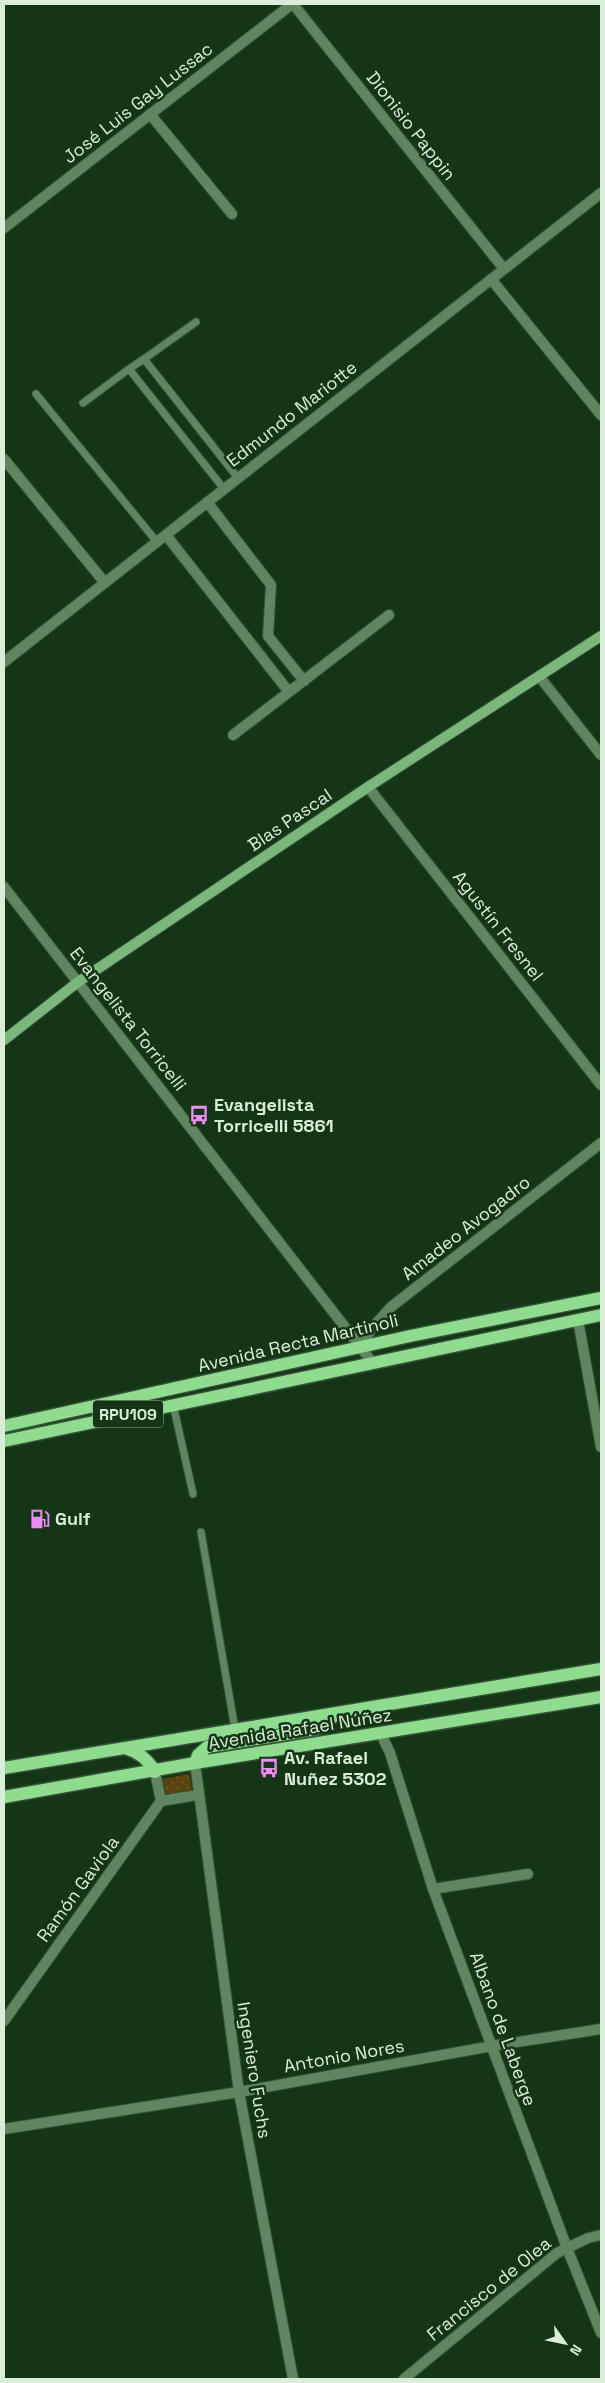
<svg xmlns="http://www.w3.org/2000/svg" width="605" height="2383" font-family="'Space Grotesk',sans-serif">
	<style>
		.grass { fill: url(#grass-dots) }
		.lines { fill: none; stroke-linecap: round; stroke-linejoin: round }
		.lane-casing { stroke: #345335; stroke-width: 9 }
		.street-casing { stroke: #345335; stroke-width: 12 }
		.secondary-casing { stroke: #345335; stroke-width: 12 }
		.primary-casing { stroke: #345335; stroke-width: 15 }
		.lane { stroke: #608560; stroke-width: 7 }
		.street { stroke: #608560; stroke-width: 10 }
		.secondary { stroke: #7bb67c; stroke-width: 10 }
		.primary { stroke: #8fdc91; stroke-width: 12 }
		.labels { text-anchor: middle; stroke-width: 5; stroke-linejoin: round; paint-order: stroke }
		.shield { fill: #143616; stroke: #9eb69e; stroke-width: 1 }
		.shield-label { font-size: 16px; font-weight: bold; fill: #d9edd8 }
		.street-label { font-size: 18px; fill: #d9edd8; stroke: #143616 }
		.poi-label { font-size: 18px; font-weight: bold; fill: #d9edd8; stroke: #143616; text-anchor: start }
	</style>
	<defs>
		<pattern id="grass-dots" width="8" height="8" patternUnits="userSpaceOnUse" patternTransform="scale(1.25)"><rect width="8" height="8" fill="#58430f"/><path d="M2 2h.1M6 6h.1" fill="none" stroke="#6f5e31" stroke-width="1.8" stroke-linecap="round"/></pattern>
	</defs>
	<rect width="100%" height="100%" fill="#143616"/>
	<!-- grass -->
	<path class="grass" d="M 189,1774 L 193,1793 L 166,1799 L 162,1779 Z"/>
	<g class="lines">
		<defs>
			<path id="lane" d="M 144,359 L 196,322
				M 36,394 L 157,542
				M 83,403 L 129,369
				M 224,489 L 129,369 L 144,359 L 238,478
				M 173,1404 L 193,1494
				M 201,1532 L 235,1729"/>
			<path id="street" d="M 293,4 L 504,269
				M 150,114 L 232,214
				M 4,228 L 292,4
				M 491,279 L 601,415
				M 4,459 L 105,583
				M 207,502 L 271,585 L 268,636 L 304,681
				M 166,535 L 289,692
				M 4,662 L 601,193
				M 539,676 L 601,755
				M 233,735 L 389,615
				M 368,787 L 601,1085
				M 4,887 L 372,1362
				M 578,1320 L 601,1447
				M 361,1347 L 372,1328 L 391,1307 L 601,1143
				M 381,1734 L 390,1753 L 433,1889 L 567,2248 L 601,2333
				M 195,1763 L 239,2092 L 293,2379
				M 161,1801 L 197,1795
				M 433,1889 L 528,1874
				M 4,2021 L 161,1801 L 155,1772
				M 4,2129 L 239,2092 L 492,2046 L 601,2029
				M 404,2379 L 557,2253 L 588,2238 L 601,2235"/>
			<path id="secondary" d="M 4,1040 L 78,982 L 368,787 L 601,636"/>
			<path id="primary" d="M 4,1426 L 410,1336 L 601,1298
				M 4,1441 L 601,1315
				M 125,1748 C 139,1752 148,1759 155,1772
				M 195,1763 L 198,1755 L 207,1747 L 317,1729 L 338,1713
				M 4,1768 L 601,1669
				M 4,1797 L 195,1763 L 601,1697"/>
		</defs>
		<!-- lane casing -->
		<use href="#lane" class="lane-casing"/>
		<!-- street casing -->
		<use href="#street" class="street-casing"/>
		<!-- secondary casing -->
		<use href="#secondary" class="secondary-casing"/>
		<!-- primary casing -->
		<use href="#primary" class="primary-casing"/>
		<!-- lane -->
		<use href="#lane" class="lane"/>
		<!-- street -->
		<use href="#street" class="street"/>
		<!-- secondary -->
		<use href="#secondary" class="secondary"/>
		<!-- primary -->
		<use href="#primary" class="primary"/>
	</g>
	<!-- icons -->
	<defs>
		<symbol id="bus-bare" viewBox="-9 -9 18 18"><path d="M-5-6H5V4H4V6H2V4H-2V6H-4V4H-5ZM-3.5-4V0h7V-4ZM-3.5 1.2v1.5H-2V1.2ZM2 1.2v1.5H3.5V1.2Z" fill="#ef8bf6" stroke="#143616" stroke-width="2.5" paint-order="stroke"/></symbol>
		<symbol id="fuel-bare" viewBox="-9 -9 18 18"><path d="M-5.5-6h7V0h2V4h1.3V-2.5L3-4.5l.8-.8L6-3V5H2.5V1h-1V6h-7ZM-4.2-4.7v3.2H.2V-4.7Z" fill="#ef8bf6" stroke="#143616" stroke-width="2.5" paint-order="stroke"/></symbol>
	</defs>
	<g fill-rule="evenodd">
		<use href="#bus-bare" x="185" y="1101" width="28" height="28"/>
		<use href="#fuel-bare" x="26" y="1505" width="28" height="28"/>
		<use href="#bus-bare" x="255" y="1754" width="28" height="28"/>
	</g>
	<g class="labels">
		<!-- shield labels -->
		<rect class="shield" x="93" y="1400.5" width="70" height="27" rx="4"/>
		<g class="shield-label">
			<text x="128" y="1420">RPU109</text>
		</g>
		<!-- street labels -->
		<g class="street-label">
			<text transform="translate(138 103) rotate(-38)" y="6">José Luis Gay Lussac</text>
			<text transform="translate(411 126) rotate(52)" y="6">Dionisio Pappin</text>
			<text transform="translate(292 414) rotate(-38)" y="6">Edmundo Mariotte</text>
			<text transform="translate(290 820) rotate(-34)" y="6">Blas Pascal</text>
			<text transform="translate(498 926) rotate(52)" y="6">Agustín Fresnel</text>
			<text transform="translate(128 1019) rotate(52)" y="6">Evangelista Torricelli</text>
			<text transform="translate(466 1228) rotate(-38)" y="6">Amadeo Avogadro</text>
			<text transform="translate(298 1343) rotate(-13)" y="6">Avenida Recta Martinoli</text>
			<text transform="translate(300 1729) rotate(-9)" y="6">Avenida Rafael Núñez</text>
			<text transform="translate(78 1889) rotate(-54)" y="6">Ramón Gaviola</text>
			<text transform="translate(503 2029) rotate(70)" y="6">Albano de Laberge</text>
			<text transform="translate(344 2056) rotate(-10)" y="6">Antonio Nores</text>
			<text transform="translate(254 2070) rotate(81)" y="6">Ingeniero Fuchs</text>
			<text transform="translate(489 2289) rotate(-39)" y="6">Francisco de Olea</text>
		</g>
		<!-- poi labels -->
		<g class="poi-label">
			<text x="214" y="1111">Evangelista<tspan x="214" dy="21">Torricelli 5861</tspan></text>
			<text x="55" y="1525">Gulf</text>
			<text x="284" y="1764">Av. Rafael<tspan x="284" dy="21">Nuñez 5302</tspan></text>
		</g>
	</g>
	<!-- border -->
	<rect width="605" height="2383" fill="none" stroke="#d9edd8" stroke-width="10"/>
	<!-- north arrow -->
	<g transform="translate(565 2343) rotate(123)" stroke="#143616" stroke-width="4" paint-order="stroke">
	<path d="M0-4L9 19L0 12L-9 19Z" fill="#d9edd8"/>
	<text y="-8" font-size="14" font-weight="bold" text-anchor="middle" fill="#d9edd8">N</text>
	</g>
</svg>
